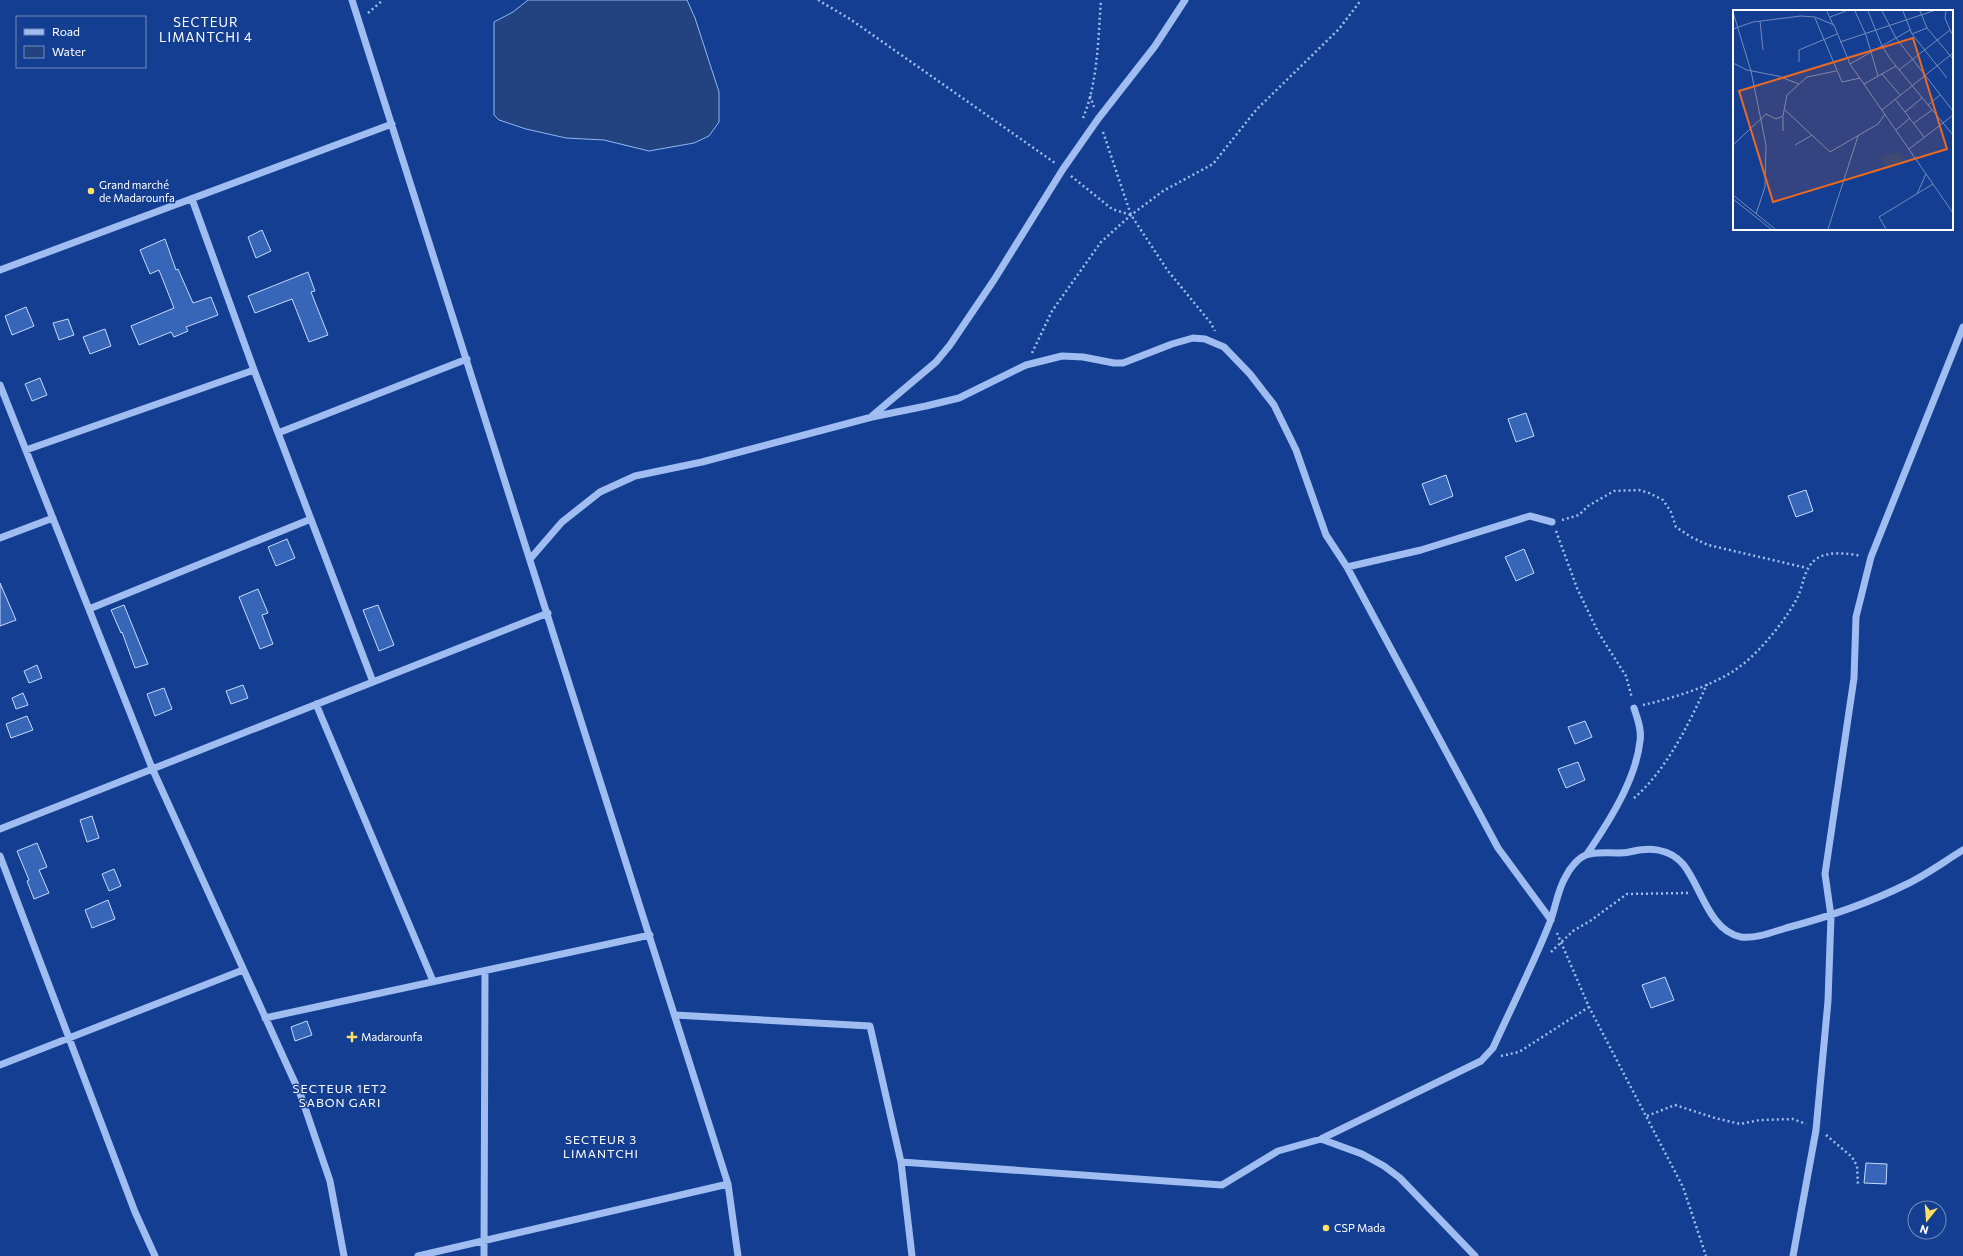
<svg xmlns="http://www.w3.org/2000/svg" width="1963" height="1256" font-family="Commissioner,sans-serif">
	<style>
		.water { fill: #224380; stroke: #92b6f4 }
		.building { fill: #3765b8; stroke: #c7dafc }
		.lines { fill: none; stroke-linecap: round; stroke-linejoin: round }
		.path { stroke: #a0bdf1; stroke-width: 2.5; stroke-dasharray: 2 3; stroke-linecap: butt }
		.minor { stroke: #a0bdf1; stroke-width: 7 }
		.poi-dot { fill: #ffe060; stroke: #143e91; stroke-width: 1.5 }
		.labels { text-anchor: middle; stroke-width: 3; stroke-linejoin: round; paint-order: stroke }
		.poi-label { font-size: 11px; fill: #fff; stroke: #143e91; text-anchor: start }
		.neighbourhood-label { font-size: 12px; letter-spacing: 1px; fill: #fff; stroke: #143e91 }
		.quarter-label { font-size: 13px; letter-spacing: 1px; fill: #fff; stroke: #143e91 }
		.inset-road { fill: none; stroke: #728bbd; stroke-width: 1 }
		.view { fill: #ea6a24; fill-opacity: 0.15; stroke: #ea6a24; stroke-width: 2 }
		.inset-edge { fill: none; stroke: #fff; stroke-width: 2 }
	</style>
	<rect width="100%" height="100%" fill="#143e91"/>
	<!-- water -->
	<path class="water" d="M 528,0 L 687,0 L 695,18 L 719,92 L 719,122 L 709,136 L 694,143 L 649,151 L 604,140 L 566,138 L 526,129 L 499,120 L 494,115 L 494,22 L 513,12 Z"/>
	<!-- building -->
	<path class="building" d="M 262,230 L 271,251 L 256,258 L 248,237 Z
		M 165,239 L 176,270 L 178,269 L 193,303 L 211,297 L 218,315 L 186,327 L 188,331 L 174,337 L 171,332 L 139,345 L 131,326 L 174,308 L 159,270 L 150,274 L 140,250 Z
		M 308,272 L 315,291 L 311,292 L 328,335 L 309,342 L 292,299 L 255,313 L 248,296 Z
		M 26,307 L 34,326 L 12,335 L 5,316 Z
		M 68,319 L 74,335 L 59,340 L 53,323 Z
		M 105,329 L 111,346 L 90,354 L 83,337 Z
		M 40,378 L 47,395 L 32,401 L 25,384 Z
		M 1526,413 L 1534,436 L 1516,442 L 1508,419 Z
		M 1446,475 L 1453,496 L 1430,505 L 1422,484 Z
		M 1806,490 L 1813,511 L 1796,517 L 1788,496 Z
		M 287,539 L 295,558 L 276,566 L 268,547 Z
		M 1524,549 L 1534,573 L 1516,581 L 1505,557 Z
		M 0,583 L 16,620 L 0,626 Z
		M 258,589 L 268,613 L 262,615 L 273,644 L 260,649 L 239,597 Z
		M 124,605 L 148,664 L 135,668 L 122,632 L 121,633 L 111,610 Z
		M 378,605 L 394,645 L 379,651 L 363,610 Z
		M 37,665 L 42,678 L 29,683 L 24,671 Z
		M 243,685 L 248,698 L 231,704 L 226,691 Z
		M 164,688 L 172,709 L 155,716 L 147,694 Z
		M 23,693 L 28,705 L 16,709 L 12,698 Z
		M 27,716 L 33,730 L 11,738 L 6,724 Z
		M 1585,721 L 1592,737 L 1575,744 L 1568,727 Z
		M 1578,762 L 1585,780 L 1566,788 L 1558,769 Z
		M 92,816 L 99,838 L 87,842 L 80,820 Z
		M 37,843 L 47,867 L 39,870 L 49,893 L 34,899 L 27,881 L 29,880 L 17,851 Z
		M 114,869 L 121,886 L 109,891 L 102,874 Z
		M 108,900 L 115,919 L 92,928 L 85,910 Z
		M 1665,977 L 1674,1000 L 1651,1008 L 1642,985 Z
		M 307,1021 L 312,1035 L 295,1041 L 291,1027 Z
		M 1866,1163 L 1887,1164 L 1886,1184 L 1864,1183 Z"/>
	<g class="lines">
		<!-- path -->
		<path class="path" d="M 818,0 L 850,19 L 1055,163
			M 368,13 L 383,0
			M 1090,96 L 1094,107
			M 1083,118 C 1098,82 1098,39 1101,0
			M 1103,132 L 1131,215 L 1168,271 L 1210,322 L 1215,331
			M 1071,176 L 1112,209 L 1131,215
			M 1032,353 L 1052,311 L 1101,242 L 1131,215 L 1163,191 L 1213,164 L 1256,110 L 1339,29 L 1361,0
			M 1562,520 L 1579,515 L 1588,506 L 1614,491 L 1639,490 L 1649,493 L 1663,500 L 1671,512 L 1676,527 L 1691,537 L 1708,545 L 1807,568
			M 1556,531 L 1577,588 L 1598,632 L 1626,676 L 1632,698
			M 1643,705 C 1673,698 1706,688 1732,672 C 1755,658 1782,625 1795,602 C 1804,588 1802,570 1816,559 C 1827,551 1848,553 1861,556
			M 1634,798 C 1666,771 1690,722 1707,684
			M 1557,933 L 1589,1007 L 1683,1187 L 1706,1256
			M 1551,952 L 1573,931 L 1590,921 L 1627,894 L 1688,893
			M 1501,1056 L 1519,1052 L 1589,1007
			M 1647,1116 L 1675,1105 L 1715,1118 L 1740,1124 L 1760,1120 L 1793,1119 L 1806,1124
			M 1826,1135 L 1852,1157 L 1857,1166 L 1858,1185"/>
		<!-- minor -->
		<path class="minor" d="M 352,0 L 728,1184 L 738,1256
			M 192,199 L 254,370 L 373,682
			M 0,270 L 392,124
			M 0,385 L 152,768 L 301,1096 L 330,1181 L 344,1256
			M 872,416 L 936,362 L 950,345 L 994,280 L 1063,169 L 1098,119 L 1155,46 L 1185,0
			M 278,433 L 467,359
			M 26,450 L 254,370
			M 0,538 L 53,518
			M 530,559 L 562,522 L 600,492 L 635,476 L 702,462 L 872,417 L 926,406 L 959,398 L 1026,365 L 1062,356 L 1083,357 L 1114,363 L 1123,363 L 1172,344 L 1193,338 L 1205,339 L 1224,347 L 1250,374 L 1274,405 L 1296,450 L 1326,535 L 1347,567 L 1498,848 L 1551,920
			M 1347,567 L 1421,550 L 1530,516 L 1552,522
			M 89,609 L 311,519
			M 316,704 L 433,981
			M 0,829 L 548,613
			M 1587,854 C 1608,823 1636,780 1640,741 C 1642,729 1637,718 1634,708
			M 0,856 L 135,1212 L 155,1256
			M 675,1015 L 870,1026 L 901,1162 L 912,1256
			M 265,1018 L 650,935
			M 0,1065 L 243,970
			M 1321,1139 L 1362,1154 L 1384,1166 L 1400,1178 L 1475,1256
			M 901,1162 L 1222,1185 L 1278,1151 L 1321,1139 L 1481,1061 L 1493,1048 C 1512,1006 1533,965 1550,922 C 1556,907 1557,891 1566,876 C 1570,868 1578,858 1586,855 C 1599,850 1616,855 1629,852 C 1648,847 1669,848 1683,864 C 1701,886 1709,931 1741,937 C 1756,939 1773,932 1786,928 C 1828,917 1869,903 1907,884 C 1926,875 1945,861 1963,850
			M 418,1256 L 728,1184
			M 484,1256 L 485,971
			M 1793,1256 L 1816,1130 L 1828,1001 L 1831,916 L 1825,874 L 1854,678 L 1856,617 L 1871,557 L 1963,327"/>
	</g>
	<!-- markers -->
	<g class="poi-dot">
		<circle cx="91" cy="191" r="4"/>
		<path d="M350 1031h4v4h4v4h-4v4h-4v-4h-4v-4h4z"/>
		<circle cx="1326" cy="1228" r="4"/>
	</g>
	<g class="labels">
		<!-- poi labels -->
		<g class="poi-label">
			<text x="99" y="189">Grand marché<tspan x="99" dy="13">de Madarounfa</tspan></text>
			<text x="361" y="1041">Madarounfa</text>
			<text x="1334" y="1232">CSP Mada</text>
		</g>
		<!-- neighbourhood labels -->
		<g class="neighbourhood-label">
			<text x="340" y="1093">SECTEUR 1ET2<tspan x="340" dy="14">SABON GARI</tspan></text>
			<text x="601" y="1144">SECTEUR 3<tspan x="601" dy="14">LIMANTCHI</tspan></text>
		</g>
		<!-- quarter labels -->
		<g class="quarter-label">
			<text x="206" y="27">SECTEUR<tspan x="206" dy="15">LIMANTCHI 4</tspan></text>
		</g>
	</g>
	<!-- overview -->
	<g transform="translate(1733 10)">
		<rect width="220" height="220" fill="#143e91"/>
		<path d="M 166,142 L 170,150 L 155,160 L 147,146 Z" fill="#224380"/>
		<path class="inset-road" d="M 94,1 L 100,15M 122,1 L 133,25 L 145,66M 135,1 L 149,36 L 158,50 L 210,113 L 220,105M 149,1 L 163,28 L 220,101M 170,1 L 179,24 L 214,68M 187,1 L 194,18 L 220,49M 213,1 L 212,8 L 217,20M 0,2 L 18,61 L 33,135 L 32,177 L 23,204M 97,7 L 113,1M 82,8 L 109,72 L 127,68M 27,11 L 30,40M 0,19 L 20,12 L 68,6 L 82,7 L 101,15 L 117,54 L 220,203M 179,24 L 194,18M 107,32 L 200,1M 66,52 L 66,40 L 104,24M 0,53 L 14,60 L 45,66 L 66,74M 117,54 L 177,20M 166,60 L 217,20 L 220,25M 149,64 L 167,85M 131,74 L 163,56M 162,89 L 191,127M 195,95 L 207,85M 52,100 L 97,142 L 145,114 L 152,104M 149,100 L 220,43M 172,102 L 189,88M 181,113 L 199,100M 163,120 L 177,108M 50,121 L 50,107M 0,135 L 33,104 L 43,109 L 50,106 L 54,85 L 74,67 L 103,61M 62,135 L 79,125M 176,139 L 210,113 L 220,125M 184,184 L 193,164M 0,185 L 42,219M 0,189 L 38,219M 95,219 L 125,126M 153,219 L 146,207 L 200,174"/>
		<path class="view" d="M 180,28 L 214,139 L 40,192 L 6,81 Z"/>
		<rect width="220" height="220" class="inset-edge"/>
	</g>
	<!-- legend -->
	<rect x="16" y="16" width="130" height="52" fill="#143e91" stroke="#728bbd"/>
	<rect x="24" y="29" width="20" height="6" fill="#a0bdf1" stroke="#728bbd"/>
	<text x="52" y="36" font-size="12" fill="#ffffff">Road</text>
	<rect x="24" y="46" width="20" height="12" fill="#224380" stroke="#728bbd"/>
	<text x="52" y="56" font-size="12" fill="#ffffff">Water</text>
	<!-- north arrow -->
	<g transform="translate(1927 1220) rotate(197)"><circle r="19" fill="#143e91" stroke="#728bbd"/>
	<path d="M0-3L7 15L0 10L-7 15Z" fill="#ffe060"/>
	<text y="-6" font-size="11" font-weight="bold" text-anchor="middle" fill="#ffffff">N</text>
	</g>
</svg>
